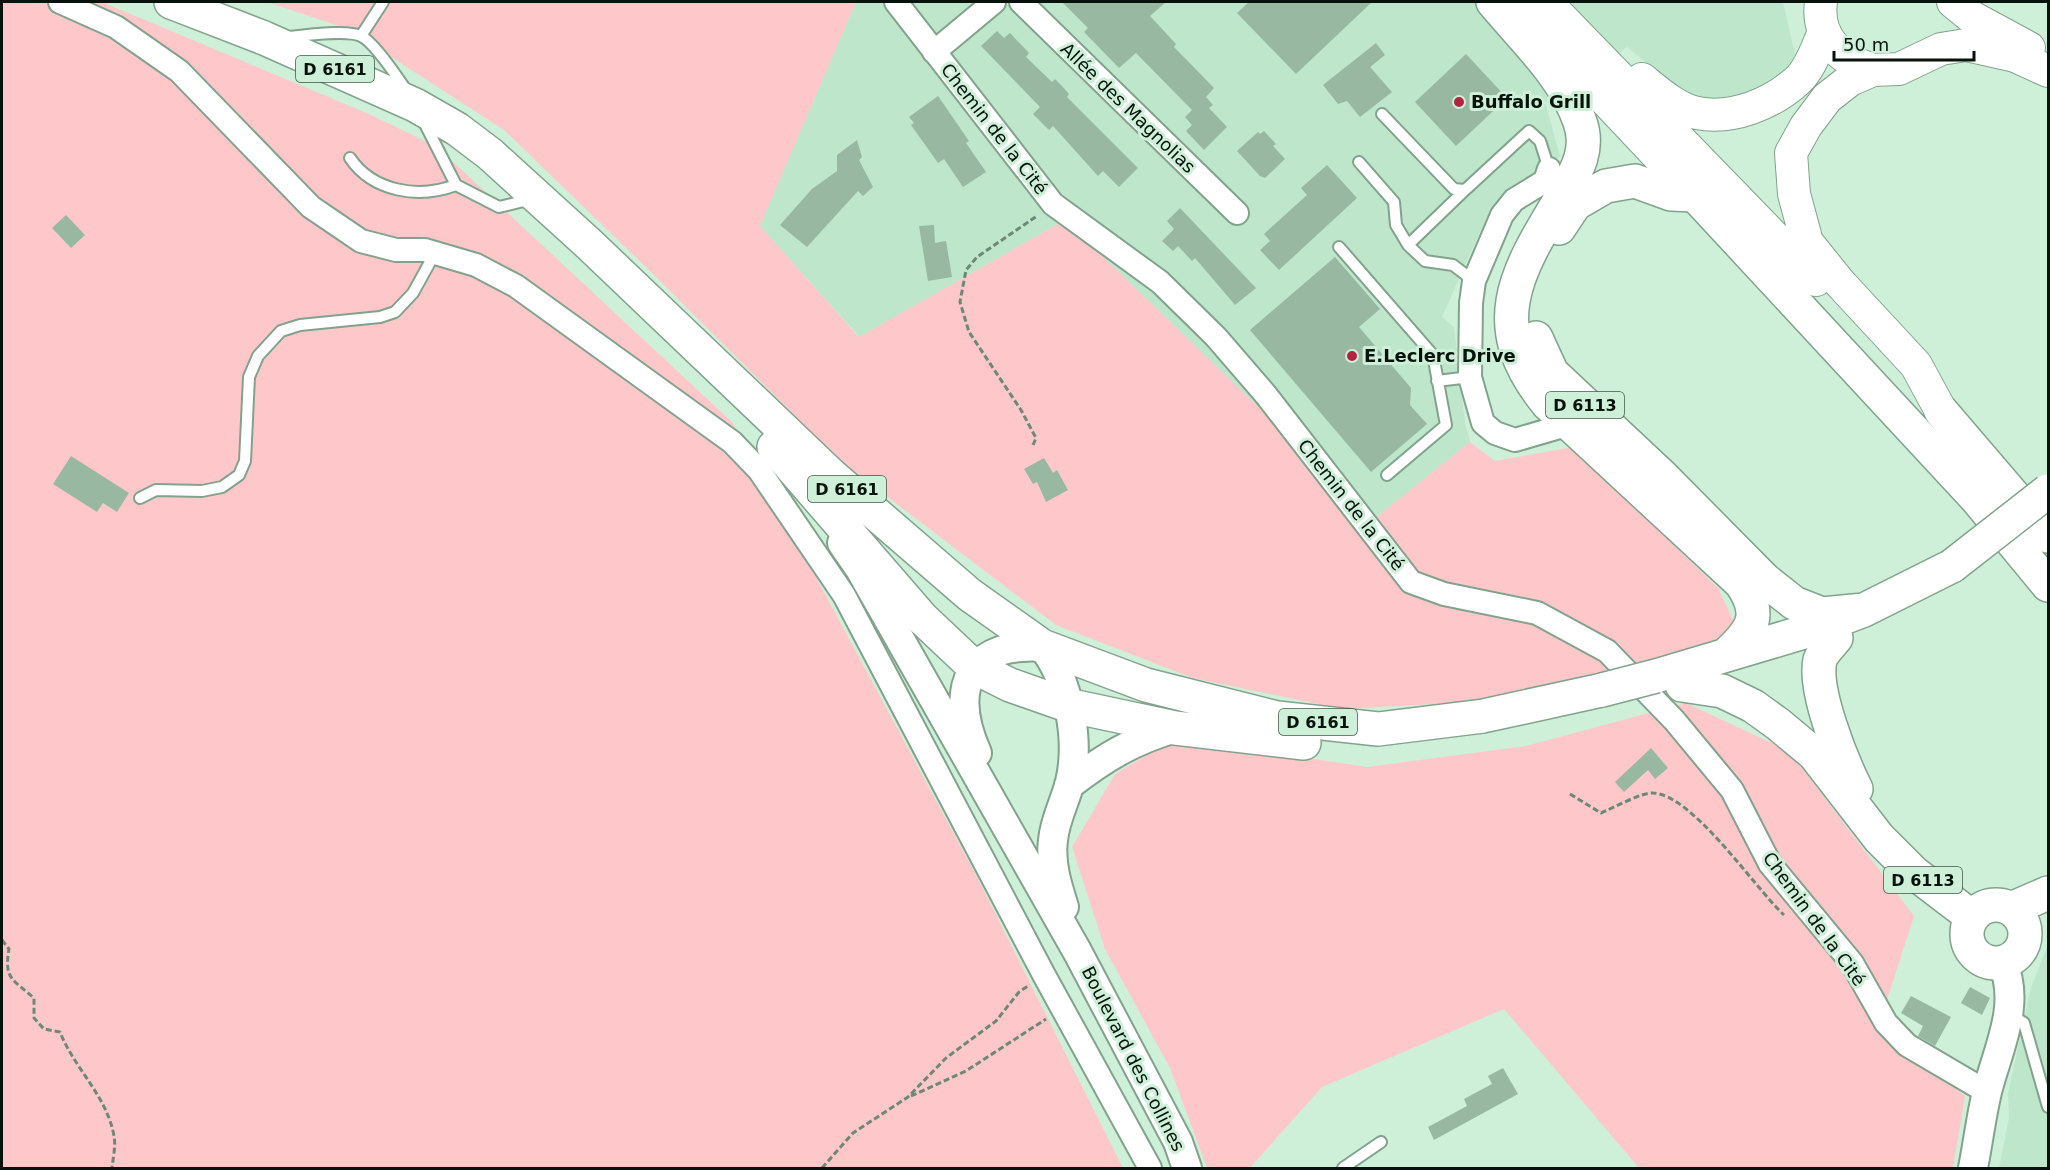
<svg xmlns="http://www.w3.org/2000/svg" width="2050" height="1170" font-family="'DejaVu Sans',sans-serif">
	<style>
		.built { fill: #bde6ca }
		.green { fill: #fec8ca }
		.building { fill: #98b8a2 }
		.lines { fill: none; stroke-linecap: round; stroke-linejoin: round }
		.service-casing { stroke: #82a28c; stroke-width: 14 }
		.minor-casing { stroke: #82a28c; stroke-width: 26 }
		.tertiary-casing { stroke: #82a28c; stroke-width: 32 }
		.secondary-casing { stroke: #82a28c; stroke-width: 34 }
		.primary-casing { stroke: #82a28c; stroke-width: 36 }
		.trunk-casing { stroke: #82a28c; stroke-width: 36 }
		.path { stroke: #6f8777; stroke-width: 3; stroke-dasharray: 6 3; stroke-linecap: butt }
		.service { stroke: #fff; stroke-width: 10 }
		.minor { stroke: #fff; stroke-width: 22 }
		.tertiary { stroke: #fff; stroke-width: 28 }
		.secondary { stroke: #fff; stroke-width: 32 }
		.primary { stroke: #fff; stroke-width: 33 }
		.trunk { stroke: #fff; stroke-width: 33 }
		.primary-bridge-casing { stroke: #82a28c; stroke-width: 36; stroke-linecap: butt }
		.primary-bridge { stroke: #fff; stroke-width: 33 }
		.poi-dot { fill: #b42241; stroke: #cef0d8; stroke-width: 2 }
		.labels { text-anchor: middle; stroke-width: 6; stroke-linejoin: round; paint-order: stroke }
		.shield { fill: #cef0d8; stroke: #425548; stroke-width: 1.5 }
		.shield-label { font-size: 16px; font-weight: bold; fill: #06120a }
		.poi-label { font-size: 18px; font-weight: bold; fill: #06120a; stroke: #cef0d8; text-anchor: start }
		.street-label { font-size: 18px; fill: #06120a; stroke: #cef0d8 }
	</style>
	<rect width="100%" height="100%" fill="#cef0d8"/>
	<!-- built -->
	<path class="built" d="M 856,2 L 1783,2 L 1797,63 L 1746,99 L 1690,98 L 1627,47 L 1545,102 L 1560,156 L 1539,175 L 1499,202 L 1484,223 L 1442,317 L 1454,327 L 1465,422 L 1470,442 L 1374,520 L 1065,220 L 860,337 L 759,226 Z
		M 2048,944 L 2048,1168 L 1999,1168 L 2009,1118 L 2008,1093 L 2031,988 Z"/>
	<!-- green -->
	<path class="green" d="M 2,2 L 102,2 L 369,114 L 437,147 L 733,423 L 976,875 L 1123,1168 L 2,1168 Z
		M 267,2 L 856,2 L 760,226 L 859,337 L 1065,220 L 1374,519 L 1470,442 L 1495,461 L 1573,447 L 1718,588 L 1734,622 L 1708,648 L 1507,700 L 1342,709 L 1193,678 L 1056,625 L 840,461 L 654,275 L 504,130 L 348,29 Z
		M 1686,703 L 1789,751 L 1914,916 L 1878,1028 L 1965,1096 L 1953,1168 L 1639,1168 L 1504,1009 L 1322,1087 L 1250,1168 L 1207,1168 L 1170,1068 L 1105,949 L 1072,847 L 1115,774 L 1165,744 L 1228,746 L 1367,767 L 1526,746 Z"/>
	<!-- building -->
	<path class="building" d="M 1062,2 L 1166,2 L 1150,16 L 1176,44 L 1174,47 L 1214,88 L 1206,97 L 1213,105 L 1209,108 L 1227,127 L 1204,150 L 1186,131 L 1192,125 L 1185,117 L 1192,110 L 1136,53 L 1119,68 L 1084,32 L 1088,28 Z
		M 1249,2 L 1372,2 L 1296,74 L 1237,13 Z
		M 997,31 L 1004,38 L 1010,33 L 1029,53 L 1026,57 L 1052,82 L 1055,79 L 1062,86 L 1069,94 L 1067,97 L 1138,168 L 1119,187 L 1103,171 L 1098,176 L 1053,126 L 1049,130 L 1033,114 L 1040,107 L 981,46 Z
		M 1376,43 L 1385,55 L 1370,67 L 1392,92 L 1360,117 L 1347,101 L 1338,104 L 1323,85 Z
		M 1466,54 L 1507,98 L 1456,146 L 1415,102 Z
		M 938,96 L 969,141 L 966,143 L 986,172 L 963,187 L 944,159 L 938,163 L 911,125 L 914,123 L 909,117 Z
		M 1264,131 L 1276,144 L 1273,146 L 1285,159 L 1265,178 L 1260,176 L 1237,151 L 1258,132 L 1260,134 Z
		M 857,140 L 862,157 L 859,160 L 873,187 L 863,196 L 858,191 L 807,247 L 780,225 L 812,189 L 837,171 L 837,155 Z
		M 1327,165 L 1357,198 L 1279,270 L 1260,250 L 1270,241 L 1264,234 L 1307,195 L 1301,188 Z
		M 1180,208 L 1256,288 L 1235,305 L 1195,258 L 1192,261 L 1178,246 L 1173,251 L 1162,241 L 1174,229 L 1167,221 Z
		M 66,215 L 85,235 L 71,248 L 52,228 Z
		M 934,225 L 935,243 L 946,241 L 952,277 L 928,281 L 919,226 Z
		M 1335,257 L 1380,309 L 1359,327 L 1411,388 L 1410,405 L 1427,424 L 1371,472 L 1250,330 Z
		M 71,456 L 129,493 L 117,512 L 103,503 L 97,512 L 53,484 Z
		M 1044,458 L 1053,473 L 1057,470 L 1068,490 L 1046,502 L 1037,482 L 1033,484 L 1024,469 Z
		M 1651,748 L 1668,768 L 1655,779 L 1648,770 L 1624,792 L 1615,782 Z
		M 1970,987 L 1990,998 L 1982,1015 L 1961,1003 Z
		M 1911,996 L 1951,1017 L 1935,1046 L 1918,1036 L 1923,1026 L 1901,1013 Z
		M 1503,1068 L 1518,1094 L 1434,1140 L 1428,1127 L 1467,1106 L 1464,1099 L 1492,1084 L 1488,1076 Z"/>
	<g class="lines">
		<defs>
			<path id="service" d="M 361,36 L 383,2
				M 286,37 C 303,36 346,29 361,36 C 374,42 398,78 406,90
				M 1382,114 L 1454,189 L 1465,190 L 1529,131 L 1540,141 L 1549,169
				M 423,120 L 456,185 L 499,207 L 532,199
				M 350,158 C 373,192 419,199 456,185
				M 1359,162 L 1394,202 L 1396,225 L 1408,245 L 1425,261 L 1453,265 L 1474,281
				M 1408,245 L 1465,190
				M 1339,247 L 1433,355 L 1446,425 L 1387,475
				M 1437,381 L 1470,377
				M 140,498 L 156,490 L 202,491 L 222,487 L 239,475 L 245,461 L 249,377 L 258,356 L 281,331 L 300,325 L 380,317 L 395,312 L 413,293 L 435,253
				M 2010,1014 L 2024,1023 L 2048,1107
				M 1343,1168 L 1381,1142"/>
			<path id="minor" d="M 60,2 L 116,27 L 179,71 L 311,207 L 361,241 L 396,250 L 425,250 L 476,265 L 516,286 L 732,442 L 759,470 L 844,595 L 1044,975 L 1150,1168
				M 896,2 L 1053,204 L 1160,282 L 1216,337 L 1266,395 L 1411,582 L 1444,594 L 1537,613 L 1607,651 L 1674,720 L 1732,790 L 1770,864 L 1852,963 L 1886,1023 L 1907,1045 L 1987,1092
				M 1021,2 L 1237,213
				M 934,52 L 994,2
				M 1549,169 L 1545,181 L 1514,200 L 1502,215 L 1474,281 L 1471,303 L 1470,377 L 1483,423 L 1495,433 L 1515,440 L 1570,424 L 1571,414"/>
			<path id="tertiary" d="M 842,543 L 860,569 L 1077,951 L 1178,1142 L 1187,1168
				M 977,753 C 960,715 954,668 1000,651 C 1012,646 1029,647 1042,646 C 1069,680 1080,740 1070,782 C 1065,802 1055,819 1053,840 C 1050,863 1057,885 1064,907
				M 1069,785 C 1105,757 1132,741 1175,728
				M 1973,1168 C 1978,1143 1981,1117 1987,1092 C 1997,1051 2022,1004 2002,962"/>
			<path id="secondary" d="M 1513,2 L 1695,195
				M 1546,2 L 1816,280
				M 1821,2 C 1816,38 1841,60 1873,70
				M 1953,2 L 1970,16 L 2029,48
				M 1642,79 C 1658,92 1677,109 1697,113 C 1732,120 1772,104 1798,80 C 1811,68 1817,47 1824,32
				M 1941,411 L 1916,365 L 1840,283 L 1807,242 L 1794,194 L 1791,153 L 1806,126 L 1827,98 L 1850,80 L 1873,70 L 1899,69 L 1941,49 L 1966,45 L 2015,56 L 2048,71"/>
			<path id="primary" d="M 171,2 L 264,38 L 415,105 L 457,129 L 490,154 L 589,244 L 831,475 L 970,595 L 1042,646 L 1146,685 L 1277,718 L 1378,729 L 1483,716 L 1602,690
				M 1493,2 C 1523,38 1565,77 1580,122 C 1590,150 1576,172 1563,195 C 1517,271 1482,324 1548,404 L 1741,583 C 1763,615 1753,630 1727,654
				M 1559,228 L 1575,204 L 1606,186 L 1635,181 L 1671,194 L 1695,195
				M 1536,338 L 1552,373 L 1663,477 L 1765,580 L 1794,603 L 1822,614 L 1864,610
				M 774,447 L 922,618 L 974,667 L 1010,685 L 1067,705 L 1175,728 L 1304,743
				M 1836,638 C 1831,644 1822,653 1820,660 C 1813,690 1842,761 1856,789
				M 1656,676 L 1814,629 L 1864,610 L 1952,566
				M 1682,685 L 1722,691 L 1753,706 L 1778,724 L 1814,754 L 1879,838 L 1913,872 L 1972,917
				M1967 934a29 29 0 1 1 58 0a29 29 0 1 1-58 0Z
				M 2011,909 L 2048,893"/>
			<path id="trunk" d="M 1695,195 L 1977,499 L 2048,585
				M 1941,411 L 2048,536"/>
		</defs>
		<!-- service casing -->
		<use href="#service" class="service-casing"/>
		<!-- minor casing -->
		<use href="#minor" class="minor-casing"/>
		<!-- tertiary casing -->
		<use href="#tertiary" class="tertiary-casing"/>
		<!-- secondary casing -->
		<use href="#secondary" class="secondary-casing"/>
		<!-- primary casing -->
		<use href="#primary" class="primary-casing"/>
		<!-- trunk casing -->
		<use href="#trunk" class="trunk-casing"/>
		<!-- path -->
		<path class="path" d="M 1033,445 L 1036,438 L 1021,410 L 969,332 L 960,302 L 966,270 L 977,257 L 1037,216
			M 1570,794 L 1601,813 C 1613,808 1642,792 1653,793 C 1693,795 1754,887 1784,915
			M 2,940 L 9,949 C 4,979 12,979 34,998 L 34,1018 L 44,1029 L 60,1032 C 74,1068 107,1096 114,1136 C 116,1146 113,1158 112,1168
			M 911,1096 L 966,1071 L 1046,1019
			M 822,1168 L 853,1133 L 908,1097 L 946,1058 L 996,1021 L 1019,992 L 1028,986"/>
		<!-- service -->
		<use href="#service" class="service"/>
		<!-- minor -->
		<use href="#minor" class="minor"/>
		<!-- tertiary -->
		<use href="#tertiary" class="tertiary"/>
		<!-- secondary -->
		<use href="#secondary" class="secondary"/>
		<!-- primary -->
		<use href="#primary" class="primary"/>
		<!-- trunk -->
		<use href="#trunk" class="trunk"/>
		<defs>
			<path id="primary-bridge" d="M 1952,566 L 2048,491
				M 1602,690 L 1656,676"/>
		</defs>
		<!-- primary-bridge casing -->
		<use href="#primary-bridge" class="primary-bridge-casing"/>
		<!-- primary-bridge -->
		<use href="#primary-bridge" class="primary-bridge"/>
	</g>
	<!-- markers -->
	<g class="poi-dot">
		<circle cx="1459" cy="102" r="6"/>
		<circle cx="1352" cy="356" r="6"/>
	</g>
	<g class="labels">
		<!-- shield labels -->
		<g class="shield">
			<rect x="296" y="56" width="78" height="26" rx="4.5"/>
			<rect x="1546" y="392" width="78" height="26" rx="4.5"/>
			<rect x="808" y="476" width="78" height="26" rx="4.5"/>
			<rect x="1279" y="709" width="78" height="26" rx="4.5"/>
			<rect x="1884" y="867" width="78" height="26" rx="4.5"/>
		</g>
		<g class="shield-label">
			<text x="335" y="75">D 6161</text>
			<text x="1585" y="411">D 6113</text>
			<text x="847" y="495">D 6161</text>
			<text x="1318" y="728">D 6161</text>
			<text x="1923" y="886">D 6113</text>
		</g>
		<!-- poi labels -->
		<g class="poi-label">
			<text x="1471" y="108">Buffalo Grill</text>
			<text x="1364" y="362">E.Leclerc Drive</text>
		</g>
		<!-- street labels -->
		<g class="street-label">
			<text transform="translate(1128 108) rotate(44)" y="6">Allée des Magnolias</text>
			<text transform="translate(994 129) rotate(52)" y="6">Chemin de la Cité</text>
			<text transform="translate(1351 505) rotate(52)" y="6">Chemin de la Cité</text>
			<text transform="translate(1814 919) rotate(54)" y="6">Chemin de la Cité</text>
			<text transform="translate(1133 1059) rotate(63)" y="6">Boulevard des Collines</text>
		</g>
	</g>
	<!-- border -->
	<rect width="2050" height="1170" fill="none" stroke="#06120a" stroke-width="6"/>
	<!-- scale -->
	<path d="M1834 51v9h140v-9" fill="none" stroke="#06120a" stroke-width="3"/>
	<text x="1843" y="51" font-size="18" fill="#06120a" stroke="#cef0d8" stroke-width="4.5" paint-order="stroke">50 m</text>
</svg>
